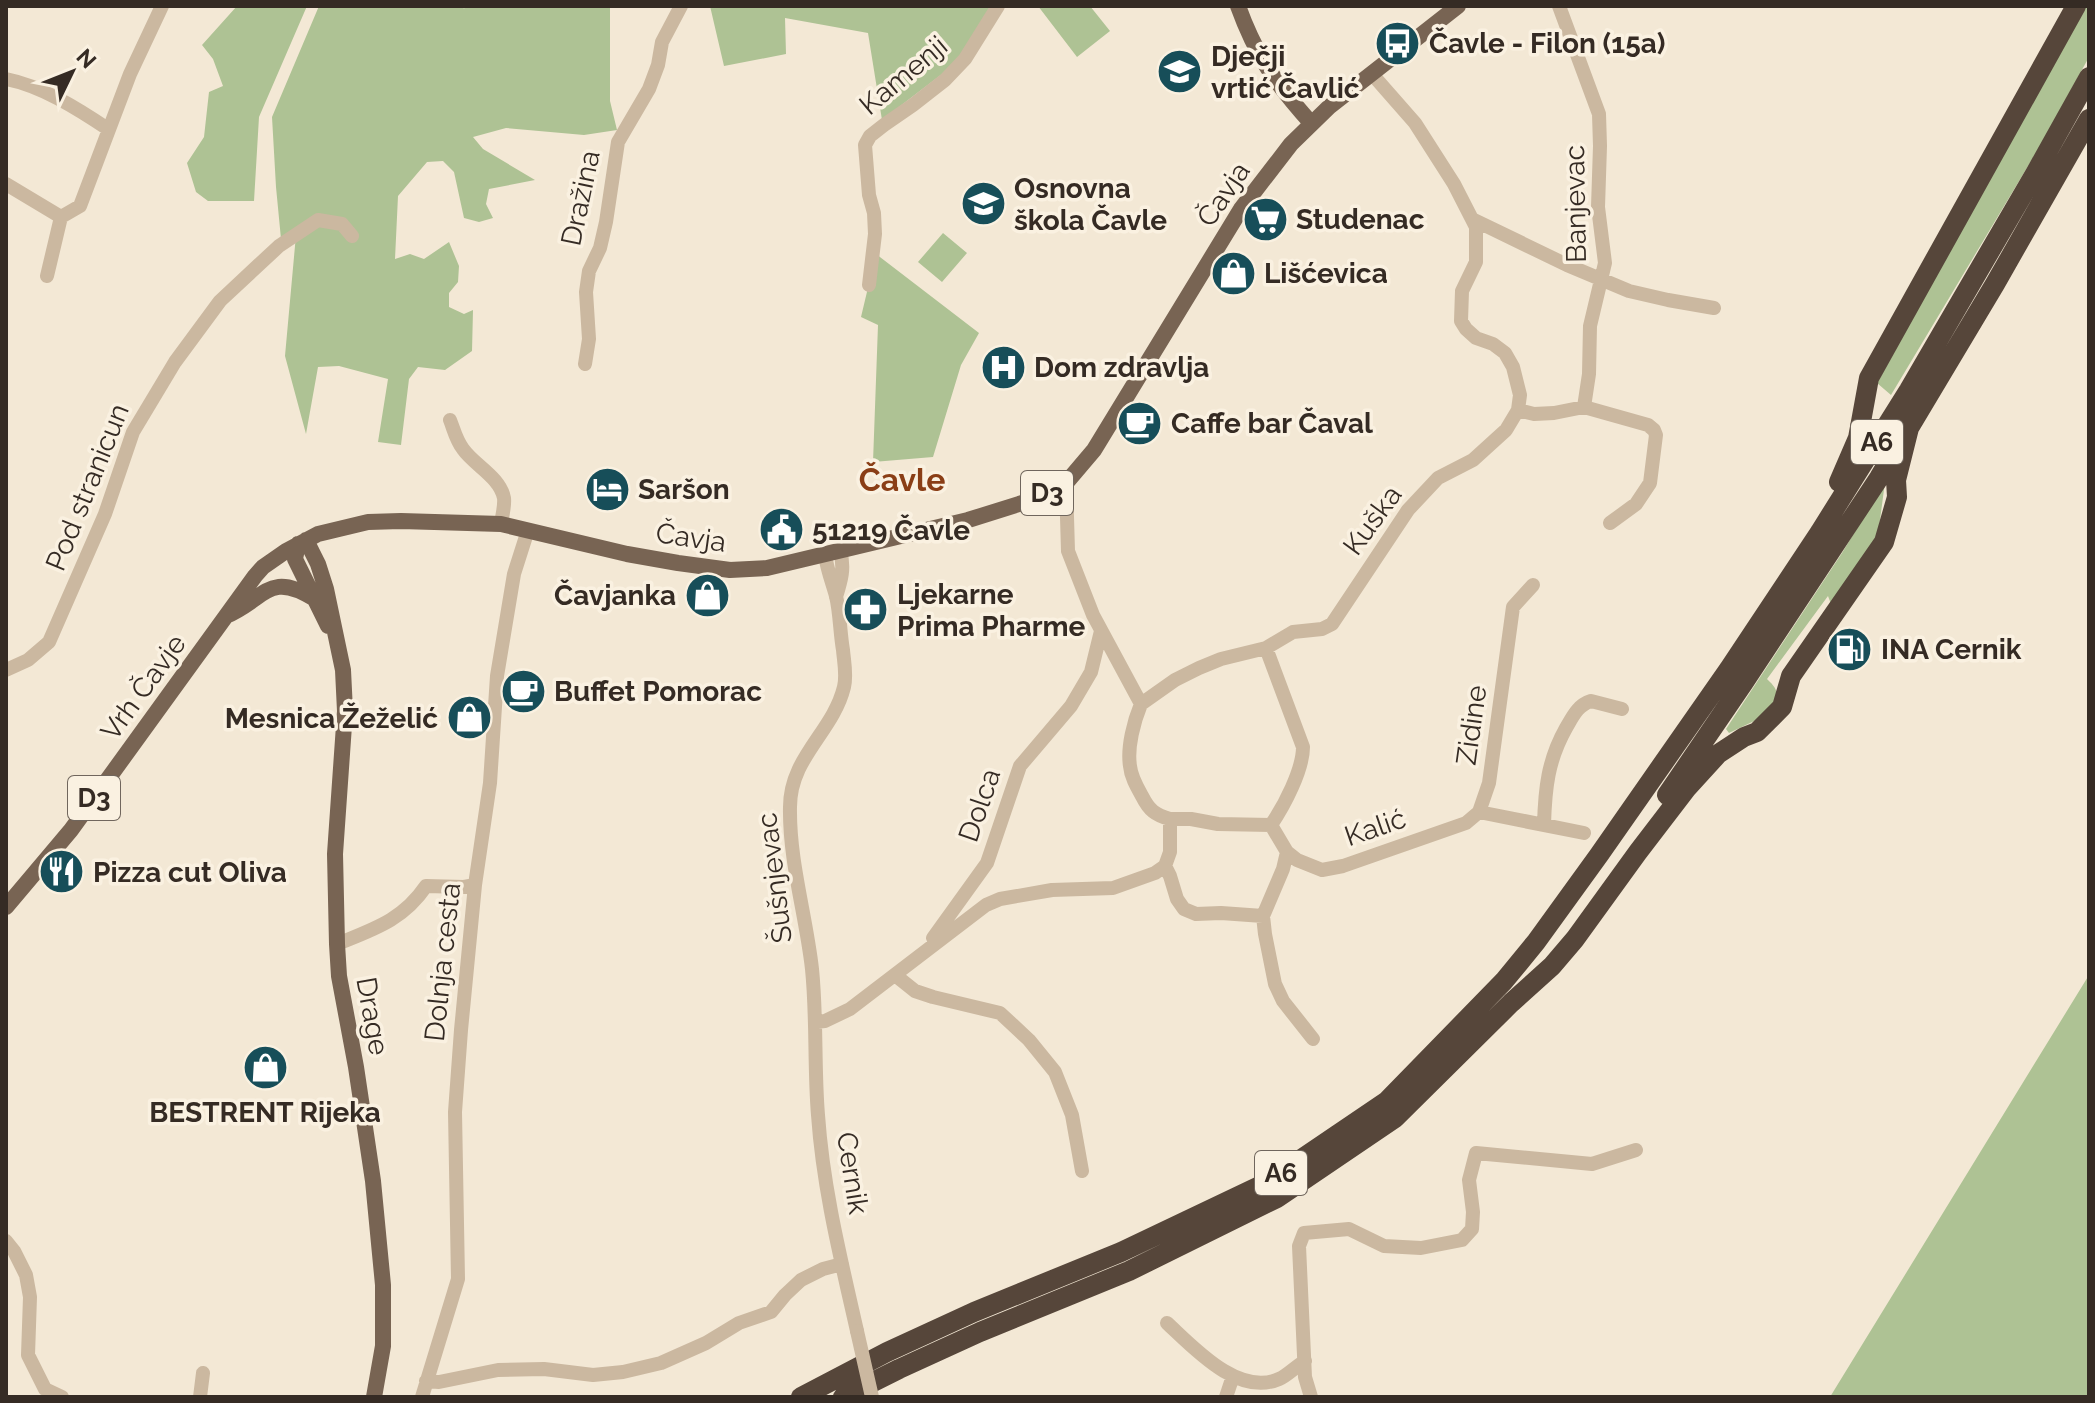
<svg xmlns="http://www.w3.org/2000/svg" width="2095" height="1403" font-family="Raleway,sans-serif">
	<style>
		.green { fill: #aec294 }
		.lines { fill: none; stroke-linecap: round; stroke-linejoin: round }
		.minor { stroke: #cbb8a0; stroke-width: 14 }
		.major { stroke: #786453; stroke-width: 16 }
		.highway { stroke: #56463a; stroke-width: 20 }
		.minor-bridge { stroke: #cbb8a0; stroke-width: 14 }
		.labels { text-anchor: middle; stroke-width: 7; stroke-linejoin: round; paint-order: stroke }
		.shield { fill: #faf1e1; stroke: #70665d; stroke-width: 2 }
		.shield-label { font-size: 26px; font-weight: bold; fill: #352b24 }
		.poi-label { font-size: 28px; font-weight: bold; fill: #352b24; stroke: #faf1e1; text-anchor: start }
		.street-label { font-size: 28px; fill: #352b24; stroke: #faf1e1 }
		.quarter-label { font-size: 32px; font-weight: bold; fill: #8a3e16; stroke: #faf1e1 }
	</style>
	<rect width="100%" height="100%" fill="#f3e8d5"/>
	<!-- green -->
	<path class="green" d="M 237,6 L 307,6 L 259,117 L 254,201 L 208,201 L 196,192 L 187,163 L 204,137 L 209,92 L 223,86 L 213,59 L 202,45 Z
		M 319,6 L 463,6 L 464,9 L 465,6 L 610,6 L 610,101 L 617,130 L 584,135 L 506,128 L 473,137 L 483,149 L 535,180 L 489,189 L 486,204 L 493,218 L 479,222 L 464,218 L 454,172 L 443,161 L 427,162 L 398,196 L 395,259 L 410,254 L 424,259 L 449,242 L 459,266 L 458,282 L 449,293 L 449,307 L 464,314 L 473,310 L 472,351 L 445,370 L 418,367 L 409,379 L 401,445 L 378,442 L 388,379 L 339,366 L 318,367 L 306,434 L 285,356 L 296,235 L 281,239 L 276,187 L 272,117 Z
		M 710,6 L 992,6 L 959,61 L 882,120 L 868,33 L 785,18 L 786,54 L 724,66 Z
		M 1038,6 L 1090,6 L 1110,31 L 1077,57 Z
		M 2084,6 L 2089,6 L 2089,57 L 2043,141 L 1891,395 L 1877,383 Z
		M 943,233 L 967,253 L 942,282 L 918,262 Z
		M 876,254 L 979,333 L 961,365 L 933,457 L 873,462 L 878,325 L 861,317 Z
		M 1885,482 L 1878,535 L 1831,604 L 1828,596 L 1767,679 C 1781,692 1778,696 1771,713 L 1729,733 L 1726,729 L 1842,553 Z
		M 2089,975 L 2089,1397 L 1830,1397 Z"/>
	<g class="lines">
		<!-- minor -->
		<path class="minor" d="M 1559,6 L 1599,114 L 1600,146 L 1598,207 L 1605,263 L 1590,326 L 1589,374 L 1584,407
			M 6,79 C 42,86 78,109 108,129
			M 6,184 L 61,217 L 47,276
			M 61,217 L 80,206 L 130,74 L 162,6
			M 1472,219 L 1567,265 L 1629,291 L 1668,300 L 1714,308
			M 869,285 L 875,234 L 874,213 L 869,195 L 865,145 L 870,136 L 884,125 L 913,105 L 945,80 L 965,59 L 998,6
			M 585,364 L 589,339 L 586,292 L 589,271 L 600,248 L 606,222 L 618,142 L 649,89 L 658,65 L 662,42 L 681,6
			M 1518,410 L 1534,414 L 1554,413 L 1584,407 L 1648,425 L 1654,430 L 1656,435 L 1650,483 L 1636,504 L 1610,523
			M 450,420 C 454,430 456,440 463,449 C 474,465 500,477 504,498 C 505,506 502,516 501,524
			M 825,555 C 827,569 832,582 836,596 C 840,613 840,633 843,650 C 844,662 847,675 844,687 C 833,732 790,757 790,807 C 789,861 806,915 812,969 C 817,1018 814,1067 818,1115 C 823,1188 841,1260 857,1331
			M 836,597 C 841,581 845,568 840,551
			M 1266,648 L 1303,747 C 1303,770 1284,806 1271,825
			M 6,670 L 28,660 L 49,642 L 105,514 L 133,432 L 175,362 L 220,301 L 279,246 L 318,220 L 342,224 L 352,236
			M 1141,704 L 1175,680 L 1199,668 L 1221,659 L 1266,648 L 1293,632 L 1322,629 L 1332,624 L 1408,510 L 1438,478 L 1473,460 L 1506,430 L 1518,410 L 1520,395 L 1513,367 L 1505,353 L 1493,344 L 1476,338 L 1466,329 L 1461,321 L 1462,291 L 1476,262 L 1476,227 L 1454,184 L 1415,123 L 1372,74
			M 1479,812 L 1584,833
			M 1170,819 L 1191,819 L 1218,824 L 1271,825 L 1287,852 L 1297,860 L 1322,870 L 1343,866 L 1466,823 L 1479,812 L 1489,783 L 1513,607 L 1533,585
			M 1544,825 C 1545,788 1548,760 1566,728 C 1573,716 1578,705 1591,701 L 1622,709
			M 1287,852 L 1283,869 L 1263,916 L 1265,934 L 1275,984 L 1283,1001 L 1313,1039
			M 1165,866 L 1170,876 L 1177,899 L 1184,909 L 1196,914 L 1221,913 L 1263,916
			M 933,938 L 987,863 L 1020,766 L 1071,706 L 1091,672 L 1101,631
			M 337,944 C 374,929 403,920 426,886 L 464,887 L 475,885
			M 895,975 L 915,991 L 933,997 L 1000,1013 L 1029,1040 L 1055,1072 L 1072,1115 L 1082,1171
			M 815,1022 L 825,1021 L 850,1009 L 986,905 L 1000,899 L 1052,890 L 1113,888 L 1155,873 L 1165,866 L 1170,852 L 1170,819 C 1155,815 1149,810 1142,796 C 1137,787 1131,777 1130,766 C 1127,747 1134,721 1141,704 L 1093,615 L 1068,551 L 1066,483
			M 6,1241 L 14,1251 L 26,1275 L 30,1297 L 28,1355 L 45,1389 L 62,1397
			M 1167,1323 C 1193,1347 1238,1397 1279,1379 C 1288,1375 1296,1366 1305,1361
			M 426,1381 L 439,1382 L 498,1370 L 544,1369 L 593,1375 L 623,1372 L 661,1363 L 706,1343 L 739,1323 L 771,1312 L 785,1295 L 801,1280 L 823,1269 L 842,1264
			M 200,1397 L 203,1373
			M 422,1397 L 458,1279 L 455,1112 L 461,1030 L 475,885 L 490,783 L 497,676 L 514,574 L 528,530
			M 1226,1397 L 1233,1376
			M 1311,1397 L 1305,1377 L 1299,1246 L 1304,1233 L 1349,1229 L 1384,1246 L 1421,1248 L 1462,1240 L 1472,1229 L 1473,1212 L 1469,1180 L 1476,1153 L 1592,1164 L 1636,1150"/>
		<!-- major -->
		<path class="major" d="M 1238,6 C 1256,56 1276,84 1311,123
			M 306,540 L 318,564 L 326,589 L 343,670 L 345,711 L 335,854 L 337,944 L 339,976 L 356,1067 L 373,1181 L 383,1285 L 383,1346 L 374,1397
			M 298,544 L 295,559 L 328,626
			M 226,616 C 266,599 268,570 315,599
			M 6,907 L 71,830 L 255,576 L 263,567 L 286,551 L 318,534 L 368,522 L 401,521 L 501,524 L 627,554 L 678,563 L 730,570 L 767,568 L 968,520 L 1035,499 L 1066,483 L 1094,450 L 1241,209 L 1291,144 L 1329,107 L 1458,6"/>
		<!-- highway -->
		<path class="highway" d="M 1839,482 L 1858,438 L 1869,378 L 2076,6
			M 1667,795 L 1744,682 L 1879,478 L 1995,284 L 2089,119
			M 801,1397 L 887,1352 L 974,1312 L 1121,1252 L 1266,1183 L 1387,1101 L 1504,981 L 1536,942 L 1599,855 L 1729,669 L 1820,532 L 1909,390 L 2036,172 L 2089,77
			M 843,1397 L 899,1369 L 980,1332 L 1129,1271 L 1277,1198 L 1395,1118 L 1511,1003 L 1552,966 L 1575,939 L 1638,852 L 1687,788 L 1718,754 L 1744,737 L 1757,732 L 1782,707 L 1791,676 L 1884,542 L 1897,497 L 1896,480 L 1910,424"/>
		<!-- minor-bridge -->
		<path class="minor-bridge" d="M 857,1331 L 872,1397"/>
	</g>
	<!-- icons -->
	<defs>
		<symbol id="bus-disc" viewBox="-11 -11 22 22"><circle r="9.5" fill="#174e59" stroke="#faf1e1"/><path d="M-5-6H5V4H4V6H2V4H-2V6H-4V4H-5ZM-3.5-4V0h7V-4ZM-3.5 1.2v1.5H-2V1.2ZM2 1.2v1.5H3.5V1.2Z" fill="#fff"/></symbol>
		<symbol id="school-disc" viewBox="-11 -11 22 22"><circle r="9.5" fill="#174e59" stroke="#faf1e1"/><path d="M0-5L7-2L0 1L-7-2ZM-4 1L0 2.5L4 1V4Q0 6-4 4Z" fill="#fff"/></symbol>
		<symbol id="supermarket-disc" viewBox="-11 -11 22 22"><circle r="9.5" fill="#174e59" stroke="#faf1e1"/><path d="M-6-5.5h2.5l.6 2H6L4.5 2H-2.5L-4.4-4H-6ZM-1.5 3.2a1.3 1.3 0 1 0 .1 0ZM3 3.2a1.3 1.3 0 1 0 .1 0Z" fill="#fff"/></symbol>
		<symbol id="shop-disc" viewBox="-11 -11 22 22"><circle r="9.5" fill="#174e59" stroke="#faf1e1"/><path d="M-5-2.5h2.3a2.7 3.5 0 0 1 5.4 0H5L5.5 6h-11ZM-1.5-2.5h3a1.5 2.3 0 0 0-3 0Z" fill="#fff"/></symbol>
		<symbol id="hospital-disc" viewBox="-11 -11 22 22"><circle r="9.5" fill="#174e59" stroke="#faf1e1"/><path d="M-5-5h3v3.5h4V-5h3V5h-3V1.5h-4V5h-3Z" fill="#fff"/></symbol>
		<symbol id="cafe-disc" viewBox="-11 -11 22 22"><circle r="9.5" fill="#174e59" stroke="#faf1e1"/><path d="M-5.5-4.5H6V0H3Q3 3.5 0 3.5H-2.5Q-5.5 3.5-5.5 0ZM3-3.2v2h1.7v-2ZM-6 4.5H4V6H-6Z" fill="#fff"/></symbol>
		<symbol id="hotel-disc" viewBox="-11 -11 22 22"><circle r="9.5" fill="#174e59" stroke="#faf1e1"/><path d="M-6-4.5h1.5V1H6V5H4.5V3h-9V5H-6ZM-4 0a1.8 1.8 0 1 1 3.6 0ZM.5 0V-2.5h3Q6-2.5 6 0Z" fill="#fff"/></symbol>
		<symbol id="civic-disc" viewBox="-11 -11 22 22"><circle r="9.5" fill="#174e59" stroke="#faf1e1"/><path d="M-.6-6.5H3V-4.5H.6V-3L4-1V1h2V6H-6V1h2V-1L-.6-3ZM-1.2 2.5V6h2.4V2.5Z" fill="#fff"/></symbol>
		<symbol id="pharmacy-disc" viewBox="-11 -11 22 22"><circle r="9.5" fill="#174e59" stroke="#faf1e1"/><path d="M-2-6h4v4h4v4h-4v4h-4v-4h-4v-4h4Z" fill="#fff"/></symbol>
		<symbol id="fuel-disc" viewBox="-11 -11 22 22"><circle r="9.5" fill="#174e59" stroke="#faf1e1"/><path d="M-5.5-6h7V0h2V4h1.3V-2.5L3-4.5l.8-.8L6-3V5H2.5V1h-1V6h-7ZM-4.2-4.7v3.2H.2V-4.7Z" fill="#fff"/></symbol>
		<symbol id="restaurant-disc" viewBox="-11 -11 22 22"><circle r="9.5" fill="#174e59" stroke="#faf1e1"/><path d="M-5-6h1v4h1v-4h1v4h1v-4h1v5L-1.5 .5V6h-2V.5L-5-1ZM5-6V6H3V1.5H1.5Q1.5-4 5-6Z" fill="#fff"/></symbol>
	</defs>
	<g fill-rule="evenodd">
		<use href="#bus-disc" x="1372" y="18" width="51" height="51"/>
		<use href="#school-disc" x="1154" y="46" width="51" height="51"/>
		<use href="#school-disc" x="958" y="178" width="51" height="51"/>
		<use href="#supermarket-disc" x="1240" y="194" width="51" height="51"/>
		<use href="#shop-disc" x="1208" y="248" width="51" height="51"/>
		<use href="#hospital-disc" x="978" y="342" width="51" height="51"/>
		<use href="#cafe-disc" x="1114" y="398" width="51" height="51"/>
		<use href="#hotel-disc" x="582" y="464" width="51" height="51"/>
		<use href="#civic-disc" x="756" y="504" width="51" height="51"/>
		<use href="#shop-disc" x="682" y="570" width="51" height="51"/>
		<use href="#pharmacy-disc" x="840" y="584" width="51" height="51"/>
		<use href="#fuel-disc" x="1824" y="624" width="51" height="51"/>
		<use href="#cafe-disc" x="498" y="666" width="51" height="51"/>
		<use href="#shop-disc" x="444" y="692" width="51" height="51"/>
		<use href="#restaurant-disc" x="36" y="846" width="51" height="51"/>
		<use href="#shop-disc" x="240" y="1042" width="51" height="51"/>
	</g>
	<g class="labels">
		<!-- shield labels -->
		<g class="shield">
			<rect x="1851" y="420" width="52" height="44" rx="6"/>
			<rect x="1021" y="471" width="52" height="44" rx="6"/>
			<rect x="68" y="776" width="52" height="44" rx="6"/>
			<rect x="1255" y="1151" width="52" height="44" rx="6"/>
		</g>
		<g class="shield-label">
			<text x="1877" y="451">A6</text>
			<text x="1047" y="502">D3</text>
			<text x="94" y="807">D3</text>
			<text x="1281" y="1182">A6</text>
		</g>
		<!-- poi labels -->
		<g class="poi-label">
			<text x="1429" y="53">Čavle - Filon (15a)</text>
			<text x="1211" y="66">Dječji<tspan x="1211" dy="32">vrtić Čavlić</tspan></text>
			<text x="1014" y="198">Osnovna<tspan x="1014" dy="32">škola Čavle</tspan></text>
			<text x="1296" y="229">Studenac</text>
			<text x="1264" y="283">Lišćevica</text>
			<text x="1034" y="377">Dom zdravlja</text>
			<text x="1171" y="433">Caffe bar Čaval</text>
			<text x="638" y="499">Saršon</text>
			<text x="812" y="540">51219 Čavle</text>
			<text x="897" y="604">Ljekarne<tspan x="897" dy="32">Prima Pharme</tspan></text>
			<text x="676" y="605" text-anchor="end">Čavjanka</text>
			<text x="1881" y="659">INA Cernik</text>
			<text x="554" y="701">Buffet Pomorac</text>
			<text x="438" y="728" text-anchor="end">Mesnica Žeželić</text>
			<text x="93" y="882">Pizza cut Oliva</text>
			<text x="265" y="1122" text-anchor="middle">BESTRENT Rijeka</text>
		</g>
		<!-- street labels -->
		<g class="street-label">
			<text transform="translate(903 75) rotate(-40)" y="10">Kamenji</text>
			<text transform="translate(1223 194) rotate(-56)" y="10">Čavja</text>
			<text transform="translate(580 198) rotate(-78)" y="10">Dražina</text>
			<text transform="translate(1575 204) rotate(-91)" y="10">Banjevac</text>
			<text transform="translate(87 487) rotate(-68)" y="10">Pod stranicun</text>
			<text transform="translate(1372 520) rotate(-54)" y="10">Kuška</text>
			<text transform="translate(691 537) rotate(8)" y="10">Čavja</text>
			<text transform="translate(143 687) rotate(-54)" y="10">Vrh Čavje</text>
			<text transform="translate(1471 725) rotate(-82)" y="10">Zidine</text>
			<text transform="translate(979 805) rotate(-71)" y="10">Dolca</text>
			<text transform="translate(1375 827) rotate(-19)" y="10">Kalić</text>
			<text transform="translate(774 878) rotate(-97)" y="10">Šušnjevac</text>
			<text transform="translate(442 962) rotate(-84)" y="10">Dolnja cesta</text>
			<text transform="translate(373 1016) rotate(80)" y="10">Drage</text>
			<text transform="translate(853 1173) rotate(81)" y="10">Cernik</text>
		</g>
		<!-- quarter labels -->
		<g class="quarter-label">
			<text x="902" y="491">Čavle</text>
		</g>
	</g>
	<!-- border -->
	<rect width="2095" height="1403" fill="none" stroke="#352b24" stroke-width="16"/>
	<!-- north arrow -->
	<g transform="translate(72 72) rotate(47)" stroke="#faf1e1" stroke-width="6" paint-order="stroke">
	<path d="M0-6L14 30L0 20L-14 30Z" fill="#352b24"/>
	<text y="-12" font-size="22" font-weight="bold" text-anchor="middle" fill="#352b24">N</text>
	</g>
</svg>
